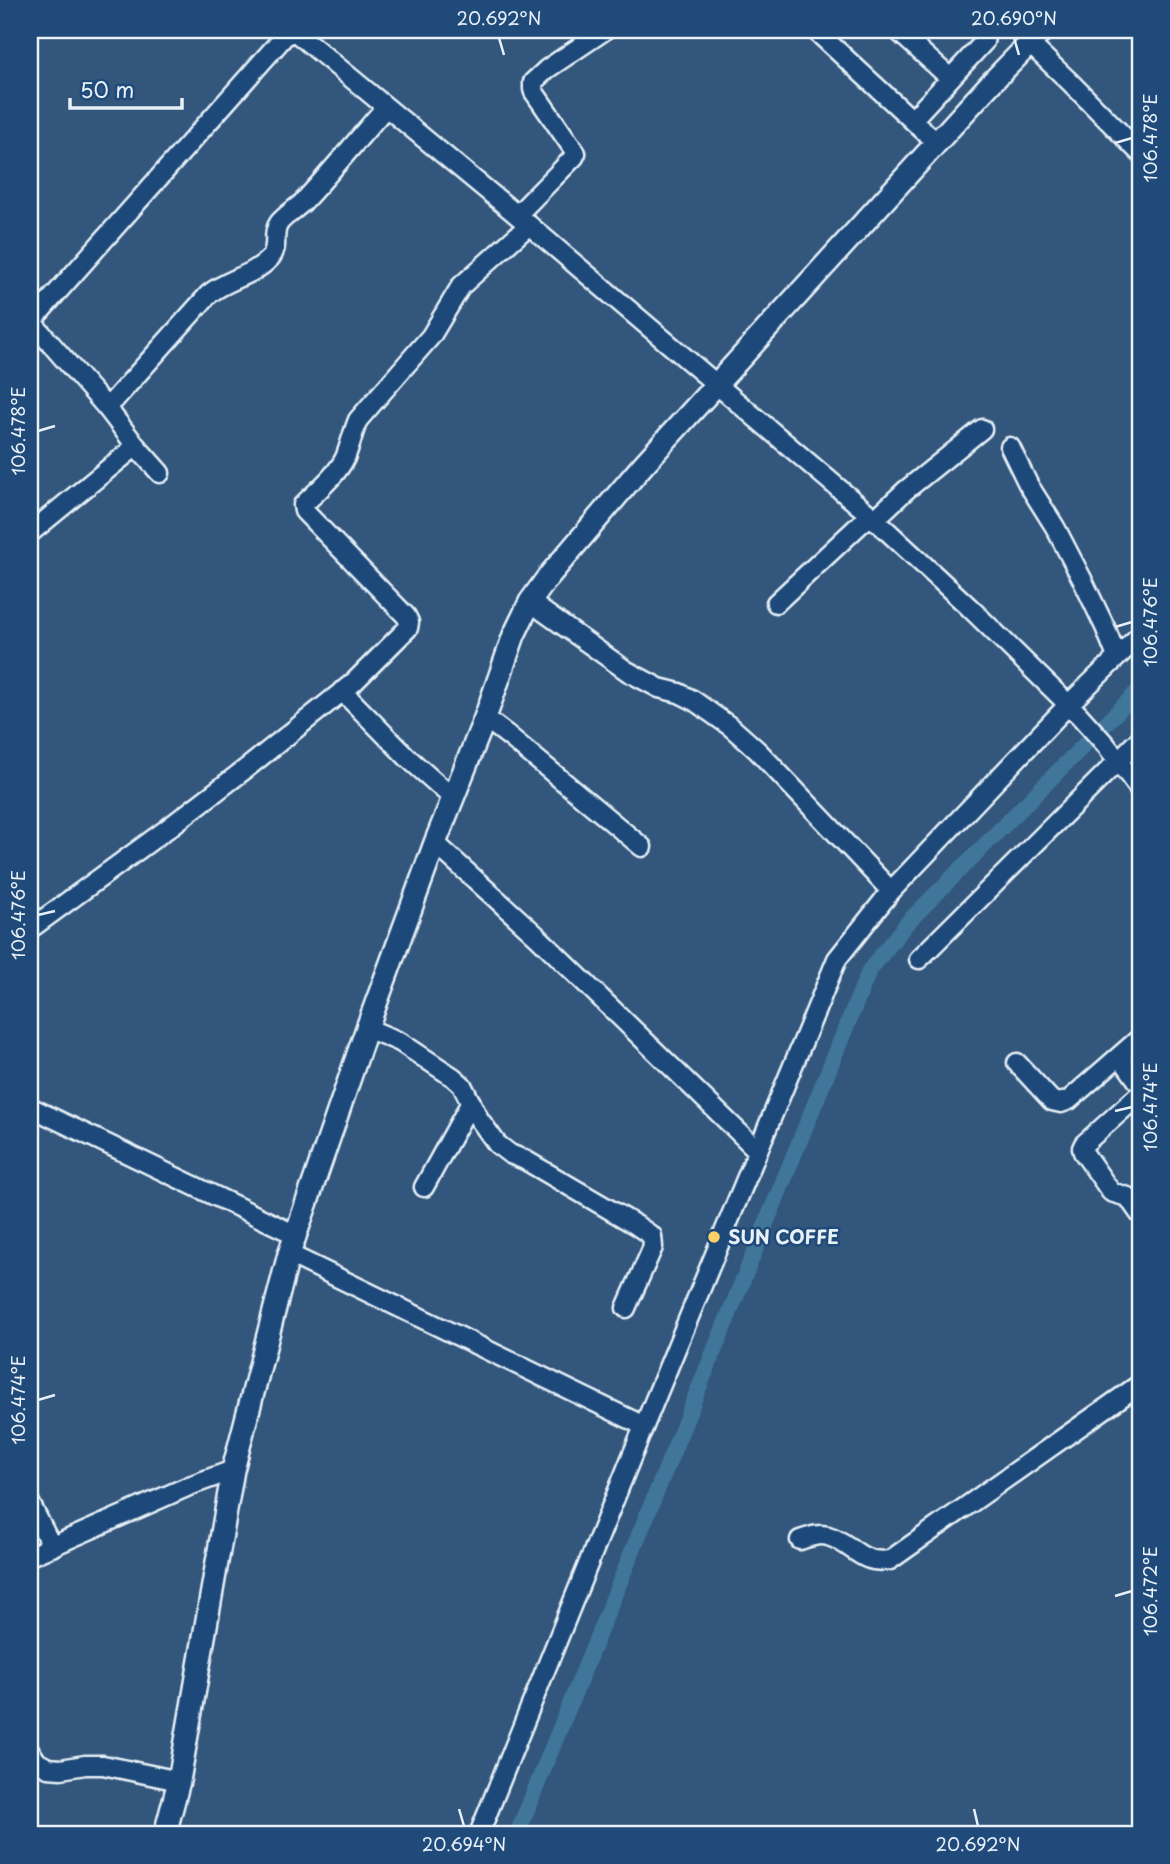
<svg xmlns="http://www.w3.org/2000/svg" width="1170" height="1864" font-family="'Playpen Sans',sans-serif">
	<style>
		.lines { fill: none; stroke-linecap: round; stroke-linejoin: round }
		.canal { stroke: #3f769a; stroke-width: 16 }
		.minor-casing { stroke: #e8f1f8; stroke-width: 23 }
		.major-casing { stroke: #e8f1f8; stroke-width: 26 }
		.minor { stroke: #1f4a7a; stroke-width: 18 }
		.major { stroke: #1f4a7a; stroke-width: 21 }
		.ticks { fill: none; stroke: #e8f1f8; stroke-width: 2.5 }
		.poi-dot { fill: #ffd166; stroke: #1f4a7a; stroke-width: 2.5 }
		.labels { text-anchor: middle; stroke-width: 5; stroke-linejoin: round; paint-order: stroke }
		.poi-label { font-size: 19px; font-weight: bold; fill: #e8f1f8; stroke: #1f4a7a; text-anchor: start }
		.neatline { fill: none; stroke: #e8f1f8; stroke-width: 2.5 }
		.ticks-label { font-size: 18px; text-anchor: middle; fill: #e8f1f8 }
	</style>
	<rect width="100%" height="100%" fill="#32567c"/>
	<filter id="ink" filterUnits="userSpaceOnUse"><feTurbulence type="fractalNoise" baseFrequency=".0143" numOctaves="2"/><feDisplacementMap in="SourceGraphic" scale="14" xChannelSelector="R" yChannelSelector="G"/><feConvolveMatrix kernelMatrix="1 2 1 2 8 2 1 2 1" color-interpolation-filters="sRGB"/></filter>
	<g filter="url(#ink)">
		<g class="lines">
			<!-- canal -->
			<path class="canal" d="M 517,1834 L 869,971 L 907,923 L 1140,689"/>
			<defs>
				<path id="minor" d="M 293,30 L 529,225 L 870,515 L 969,607 L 1079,715 L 1106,745 L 1140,790
					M 815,30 L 937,143
					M 897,30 L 950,78
					M 1029,43 L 1070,82 L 1140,153
					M 912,120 L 984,42 L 985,37 L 978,30
					M 517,215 L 574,157 L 576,153 L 534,92 L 533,89 L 533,82 L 547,69 L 605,30
					M 30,320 L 107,408 L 136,446 L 160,473
					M 30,323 L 290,30
					M 107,408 L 209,294 C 228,279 253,276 270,258 C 280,247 271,234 279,223 C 285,215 296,209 303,202 C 332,171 358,139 386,107
					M 1010,447 L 1028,484 L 1055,527 L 1082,579 L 1105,627 L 1117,657
					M 874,520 L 906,490 L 982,429
					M 30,533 L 136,446
					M 530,602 L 627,671 L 659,688 L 679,693 L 693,700 L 731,727 L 758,751 L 891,891
					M 776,603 L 870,515
					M 342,691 L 408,758 L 453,798
					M 485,718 L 510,737 L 642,847
					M 435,843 L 537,936 L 758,1151
					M 30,929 L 167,829 L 248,767 L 354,682 L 408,628 L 409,622 L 406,616 L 304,511 L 303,505 C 317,491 336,476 345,458 C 350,446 353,432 358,420 L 431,336 L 461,286 L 529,225
					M 919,959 L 1140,739
					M 367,1028 L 400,1042 L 453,1077 L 462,1085 L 479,1119 L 497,1144 L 510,1154 L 525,1160 L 636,1225 L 652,1236 L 653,1247 L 626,1308
					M 1120,1056 L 1140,1084
					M 1017,1063 L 1052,1101 L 1061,1103 L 1069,1100 L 1140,1038
					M 1140,1094 L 1084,1144 L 1082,1148 L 1083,1152 L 1111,1192 L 1128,1197 L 1140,1214
					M 30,1107 L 296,1235
					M 424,1187 L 471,1102
					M 289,1254 L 644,1426
					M 30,1503 L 52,1547
					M 800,1540 C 809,1537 819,1533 828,1536 C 853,1543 859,1565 890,1560 L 1140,1384
					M 30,1556 L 189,1486 L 233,1470
					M 30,1751 L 37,1762 L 48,1768 L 61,1769 L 85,1765 L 103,1765 L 179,1781
					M 479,1834 L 644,1426 L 837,959 L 891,891 L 1068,705 L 1140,635"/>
				<path id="major" d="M 165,1834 L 179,1781 L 233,1470 L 289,1254 L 367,1028 L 435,843 L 485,718 L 514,635 L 530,602 L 548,577 L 643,465 L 991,83 L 1043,30"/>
			</defs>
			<!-- minor casing -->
			<use href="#minor" class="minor-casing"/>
			<!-- major casing -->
			<use href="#major" class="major-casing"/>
			<!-- minor -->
			<use href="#minor" class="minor"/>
			<!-- major -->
			<use href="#major" class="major"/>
		</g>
	</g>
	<!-- ticks -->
	<path class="ticks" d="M 499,38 L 504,55M 1014,38 L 1019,55M 1115,143 L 1132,138M 38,431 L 55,426M 1115,627 L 1132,622M 38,915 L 55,911M 1115,1111 L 1132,1107M 38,1400 L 55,1395M 1115,1596 L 1132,1591M 459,1809 L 464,1826M 974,1809 L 978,1826"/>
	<!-- markers -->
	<circle class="poi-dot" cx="714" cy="1237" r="7"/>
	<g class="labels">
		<!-- poi labels -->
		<g class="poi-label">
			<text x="728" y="1244">SUN COFFE</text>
		</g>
	</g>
	<!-- margin -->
	<rect width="1170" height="1864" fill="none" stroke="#1f4a7a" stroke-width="77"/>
	<!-- scale -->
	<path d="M70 98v10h112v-10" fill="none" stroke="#e8f1f8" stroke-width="3.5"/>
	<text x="80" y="98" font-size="21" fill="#e8f1f8" stroke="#1f4a7a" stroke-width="5" paint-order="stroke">50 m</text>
	<rect x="38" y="38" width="1094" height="1788" class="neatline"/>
	<g class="ticks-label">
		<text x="499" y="25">20.692°N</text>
		<text x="1014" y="25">20.690°N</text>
		<text transform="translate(1151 138) rotate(-90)" y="6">106.478°E</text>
		<text transform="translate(19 431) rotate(-90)" y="6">106.478°E</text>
		<text transform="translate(1151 622) rotate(-90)" y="6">106.476°E</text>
		<text transform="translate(19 915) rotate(-90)" y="6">106.476°E</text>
		<text transform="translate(1151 1107) rotate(-90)" y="6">106.474°E</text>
		<text transform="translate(19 1400) rotate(-90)" y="6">106.474°E</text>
		<text transform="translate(1151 1591) rotate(-90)" y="6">106.472°E</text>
		<text x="464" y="1851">20.694°N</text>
		<text x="978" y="1851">20.692°N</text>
	</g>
</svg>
